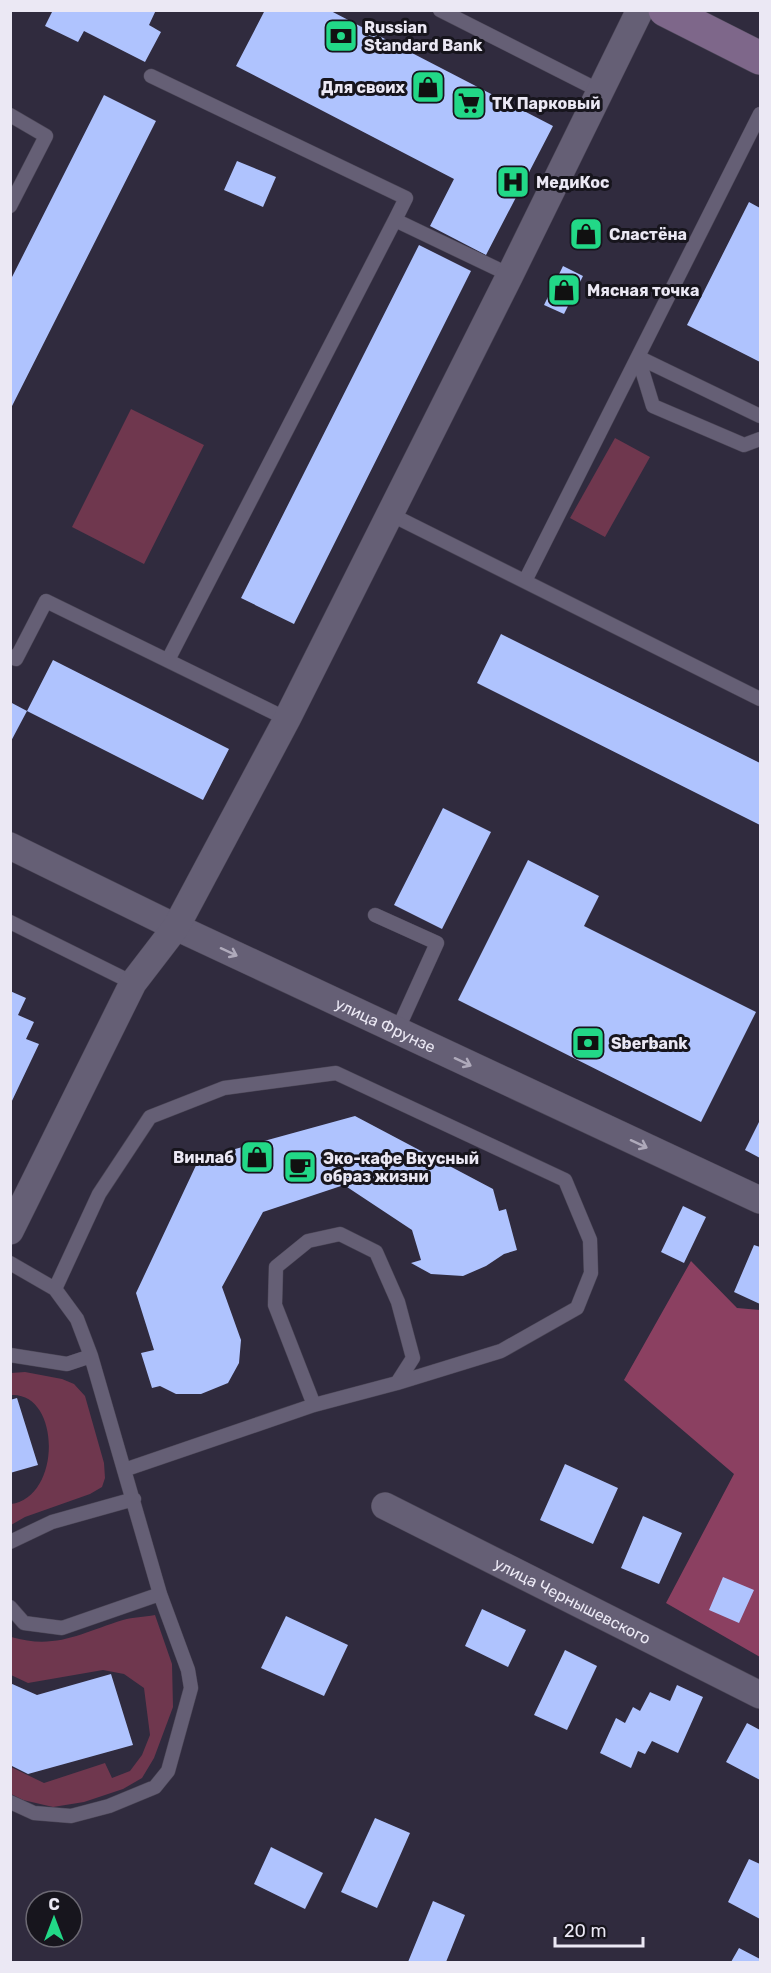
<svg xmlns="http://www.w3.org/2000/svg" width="771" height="1973" font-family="Rubik,sans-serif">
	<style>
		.green { fill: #6f374e }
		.forest { fill: #8b4061 }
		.building { fill: #afc3fe }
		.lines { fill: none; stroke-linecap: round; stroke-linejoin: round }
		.service-casing { stroke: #4b4656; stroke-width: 15 }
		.minor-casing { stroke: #4b4656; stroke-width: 28 }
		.secondary-casing { stroke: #4b4656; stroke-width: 34 }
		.service { stroke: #655f75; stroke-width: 14 }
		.minor { stroke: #655f75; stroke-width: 27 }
		.secondary { stroke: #7e678a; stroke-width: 33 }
		.oneway { stroke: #afaabb }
		.labels { text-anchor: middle; stroke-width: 6; stroke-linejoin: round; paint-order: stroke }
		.poi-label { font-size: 16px; font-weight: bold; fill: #ebe8f4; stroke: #17151d; text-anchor: start }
		.street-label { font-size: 16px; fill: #ebe8f4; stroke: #17151d }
	</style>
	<rect width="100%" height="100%" fill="#302b3e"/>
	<!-- green -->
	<path class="green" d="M 131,409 L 204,445 L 144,564 L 72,527 Z
		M 615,438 L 650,457 L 605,537 L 570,518 Z
		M 25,1372 L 62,1379 L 74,1384 L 85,1396 L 104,1463 L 105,1478 L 102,1487 L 90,1494 L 25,1517 L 11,1525 L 11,1504 C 62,1497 61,1392 11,1395 L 11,1373 Z
		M 155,1615 L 172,1664 L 173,1707 L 154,1758 L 142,1778 L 123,1789 L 84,1802 L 53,1807 L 23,1800 L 11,1794 L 11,1767 L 44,1783 L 105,1763 L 112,1778 L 130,1771 L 142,1755 L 150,1735 L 144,1688 L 124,1674 L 103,1670 L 28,1683 L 11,1675 L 11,1637 C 56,1650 81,1633 123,1620 C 133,1617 144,1617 155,1615 Z"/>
	<!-- forest -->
	<path class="forest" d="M 691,1261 L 737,1308 L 760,1310 L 760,1657 L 666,1603 L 734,1474 L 624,1380 Z"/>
	<!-- building -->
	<path class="building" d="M 53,10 L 156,10 L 149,25 L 161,32 L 145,62 L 84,31 L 78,42 L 45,26 Z
		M 265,10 L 329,10 L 553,126 L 486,255 L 430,226 L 454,179 L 236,66 Z
		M 104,95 L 156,121 L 10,410 L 10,281 Z
		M 237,161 L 276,177 L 263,207 L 224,190 Z
		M 749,202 L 760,208 L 760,362 L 687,325 Z
		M 419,245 L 471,271 L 294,624 L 241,598 Z
		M 563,266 L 583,276 L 564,314 L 544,305 Z
		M 501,634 L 760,763 L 760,825 L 477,683 Z
		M 53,660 L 229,749 L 203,800 L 27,711 Z
		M 10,702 L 27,711 L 10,743 Z
		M 443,808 L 491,832 L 442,929 L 394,905 Z
		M 528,860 L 599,896 L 584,926 L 756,1012 L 701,1122 L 458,1000 Z
		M 10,991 L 26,998 L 18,1015 L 34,1022 L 26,1039 L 39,1044 L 10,1105 Z
		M 355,1116 L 493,1189 L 499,1211 L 506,1209 L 517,1250 L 504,1254 L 486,1266 L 463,1276 L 431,1274 L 411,1263 L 421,1260 L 412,1230 L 344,1185 L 263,1212 L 222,1287 L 241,1340 L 239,1363 L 228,1383 L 201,1394 L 176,1394 L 160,1386 L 152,1388 L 141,1353 L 154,1350 L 136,1293 L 199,1159 Z
		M 760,1120 L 760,1158 L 745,1150 Z
		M 683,1206 L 706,1217 L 684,1263 L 661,1252 Z
		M 754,1245 L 760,1247 L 760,1304 L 734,1292 Z
		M 17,1398 L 38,1465 L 10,1473 L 10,1400 Z
		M 565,1464 L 618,1488 L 593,1544 L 540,1520 Z
		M 643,1516 L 682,1533 L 659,1584 L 621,1568 Z
		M 723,1577 L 754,1590 L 739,1623 L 709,1610 Z
		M 482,1609 L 526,1630 L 508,1667 L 465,1646 Z
		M 286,1616 L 348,1645 L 324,1696 L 261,1668 Z
		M 565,1650 L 597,1666 L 567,1730 L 534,1715 Z
		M 111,1674 L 133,1745 L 28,1774 L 10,1765 L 10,1683 L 37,1695 Z
		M 677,1685 L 703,1697 L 678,1753 L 652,1741 L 645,1754 L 638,1751 L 631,1768 L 600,1753 L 616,1718 L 625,1723 L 633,1707 L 640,1711 L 650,1692 L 670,1701 Z
		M 747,1723 L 760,1730 L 760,1780 L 726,1762 Z
		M 375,1818 L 410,1833 L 377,1908 L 341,1892 Z
		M 271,1847 L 323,1873 L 305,1909 L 254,1884 Z
		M 749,1859 L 760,1864 L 760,1919 L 728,1902 Z
		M 433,1901 L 465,1915 L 446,1962 L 408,1962 Z
		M 739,1948 L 760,1959 L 760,1962 L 731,1962 Z"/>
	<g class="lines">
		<defs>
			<path id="service" d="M 440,10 L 600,91
				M 151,76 L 406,198 L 395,220 L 510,275
				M 10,115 L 46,136 L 10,206
				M 638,357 L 653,406 L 744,445 L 760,439
				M 638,357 L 760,416
				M 390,514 L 760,699
				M 525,581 L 760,114
				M 10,656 L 16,659 L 46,601 L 287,719
				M 168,660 L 395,220
				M 375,915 L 437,943 L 397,1031
				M 10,922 L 133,983
				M 10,1263 L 55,1289 L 77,1319 L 91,1356 L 160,1594 L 188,1670 L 191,1688 L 168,1771 L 155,1787 L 109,1806 L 71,1816 L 34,1813 L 10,1802
				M 55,1289 L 99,1194 L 150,1117 L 224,1088 L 336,1073 L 565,1180 L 590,1240 L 591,1273 L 577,1308 L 501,1351 L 397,1383
				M 10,1355 L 67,1364 L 91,1356
				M 124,1470 L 314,1405 L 397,1383 L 413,1358 L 398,1302 L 376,1252 L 340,1234 L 308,1241 L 276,1267 L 275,1305 L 314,1405
				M 10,1542 L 52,1522 L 134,1499
				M 10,1607 L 24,1623 L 62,1628 L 160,1594"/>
			<g id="minor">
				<path id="s1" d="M 10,846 L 161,920 L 760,1200"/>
				<path d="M 10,1231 L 133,983 L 176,927 L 287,719 L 510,275 L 640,10"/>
				<path id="s2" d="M 385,1506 L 760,1695"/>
			</g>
			<path id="secondary" d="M 665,10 L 760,58"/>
		</defs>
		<!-- service casing -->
		<use href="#service" class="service-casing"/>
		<!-- minor casing -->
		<use href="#minor" class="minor-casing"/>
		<!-- secondary casing -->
		<use href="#secondary" class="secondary-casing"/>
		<!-- service -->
		<use href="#service" class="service"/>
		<!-- minor -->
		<use href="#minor" class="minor"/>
		<!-- secondary -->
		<use href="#secondary" class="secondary"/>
	</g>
	<!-- one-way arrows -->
	<defs><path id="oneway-shaft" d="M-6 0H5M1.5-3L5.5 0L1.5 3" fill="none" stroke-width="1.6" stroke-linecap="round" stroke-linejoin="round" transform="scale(1.5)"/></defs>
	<g class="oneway">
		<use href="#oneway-shaft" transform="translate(229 952) rotate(25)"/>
		<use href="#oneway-shaft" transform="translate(463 1062) rotate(25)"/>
		<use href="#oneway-shaft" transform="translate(639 1144) rotate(25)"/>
	</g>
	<!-- icons -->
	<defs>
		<symbol id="bank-square" viewBox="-11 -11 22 22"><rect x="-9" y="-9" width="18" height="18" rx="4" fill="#22d887" stroke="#17151d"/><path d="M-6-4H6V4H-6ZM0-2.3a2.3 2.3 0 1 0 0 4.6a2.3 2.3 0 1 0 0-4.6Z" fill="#111"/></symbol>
		<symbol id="shop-square" viewBox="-11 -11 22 22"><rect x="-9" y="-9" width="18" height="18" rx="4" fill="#22d887" stroke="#17151d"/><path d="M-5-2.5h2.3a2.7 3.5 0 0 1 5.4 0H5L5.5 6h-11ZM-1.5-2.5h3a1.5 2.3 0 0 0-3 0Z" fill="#111"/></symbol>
		<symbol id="supermarket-square" viewBox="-11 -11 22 22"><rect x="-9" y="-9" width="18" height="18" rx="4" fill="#22d887" stroke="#17151d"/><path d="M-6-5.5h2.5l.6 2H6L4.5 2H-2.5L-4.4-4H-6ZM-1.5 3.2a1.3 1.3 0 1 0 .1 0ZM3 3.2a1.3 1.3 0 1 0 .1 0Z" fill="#111"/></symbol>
		<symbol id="hospital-square" viewBox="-11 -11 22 22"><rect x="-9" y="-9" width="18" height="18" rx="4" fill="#22d887" stroke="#17151d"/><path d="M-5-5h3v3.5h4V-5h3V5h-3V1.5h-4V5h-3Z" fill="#111"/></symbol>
		<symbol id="cafe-square" viewBox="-11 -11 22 22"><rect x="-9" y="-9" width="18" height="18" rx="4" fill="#22d887" stroke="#17151d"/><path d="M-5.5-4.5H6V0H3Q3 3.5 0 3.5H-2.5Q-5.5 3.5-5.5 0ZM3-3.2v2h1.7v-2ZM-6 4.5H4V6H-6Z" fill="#111"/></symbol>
	</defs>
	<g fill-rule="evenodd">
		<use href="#bank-square" x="322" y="17" width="38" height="38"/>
		<use href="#shop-square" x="409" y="68" width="38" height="38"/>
		<use href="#supermarket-square" x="450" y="84" width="38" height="38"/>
		<use href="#hospital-square" x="494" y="163" width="38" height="38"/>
		<use href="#shop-square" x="567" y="215" width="38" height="38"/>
		<use href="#shop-square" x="545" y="271" width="38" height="38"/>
		<use href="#bank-square" x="569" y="1024" width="38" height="38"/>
		<use href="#shop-square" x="238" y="1138" width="38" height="38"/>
		<use href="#cafe-square" x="281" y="1148" width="38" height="38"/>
	</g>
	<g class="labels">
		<!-- poi labels -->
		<g class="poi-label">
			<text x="364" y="33">Russian<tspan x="364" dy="18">Standard Bank</tspan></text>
			<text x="405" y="93" text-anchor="end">Для своих</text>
			<text x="492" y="109">ТК Парковый</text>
			<text x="536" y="188">МедиКос</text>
			<text x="609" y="240">Сластёна</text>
			<text x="587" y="296">Мясная точка</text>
			<text x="611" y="1049">Sberbank</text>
			<text x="234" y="1163" text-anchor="end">Винлаб</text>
			<text x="323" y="1164">Эко-кафе Вкусный<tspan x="323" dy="18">образ жизни</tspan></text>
		</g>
		<!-- street labels -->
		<g class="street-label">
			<text dy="6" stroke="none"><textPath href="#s1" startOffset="416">улица Фрунзе</textPath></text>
			<text dy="6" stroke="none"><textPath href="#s2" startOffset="210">улица Чернышевского</textPath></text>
		</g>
	</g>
	<!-- border -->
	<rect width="771" height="1973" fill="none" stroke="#ebe8f4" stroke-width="24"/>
	<!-- north arrow -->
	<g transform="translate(54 1919)"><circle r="28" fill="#17151d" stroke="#6c6973" stroke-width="1.5"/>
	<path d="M0-4.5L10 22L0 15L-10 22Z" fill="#22d887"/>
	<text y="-9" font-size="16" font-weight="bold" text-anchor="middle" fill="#ebe8f4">С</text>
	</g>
	<!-- scale -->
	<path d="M555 1937v9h88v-9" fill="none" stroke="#ebe8f4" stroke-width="3"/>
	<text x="564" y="1937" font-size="18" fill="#ebe8f4" stroke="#17151d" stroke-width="4.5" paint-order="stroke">20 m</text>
</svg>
